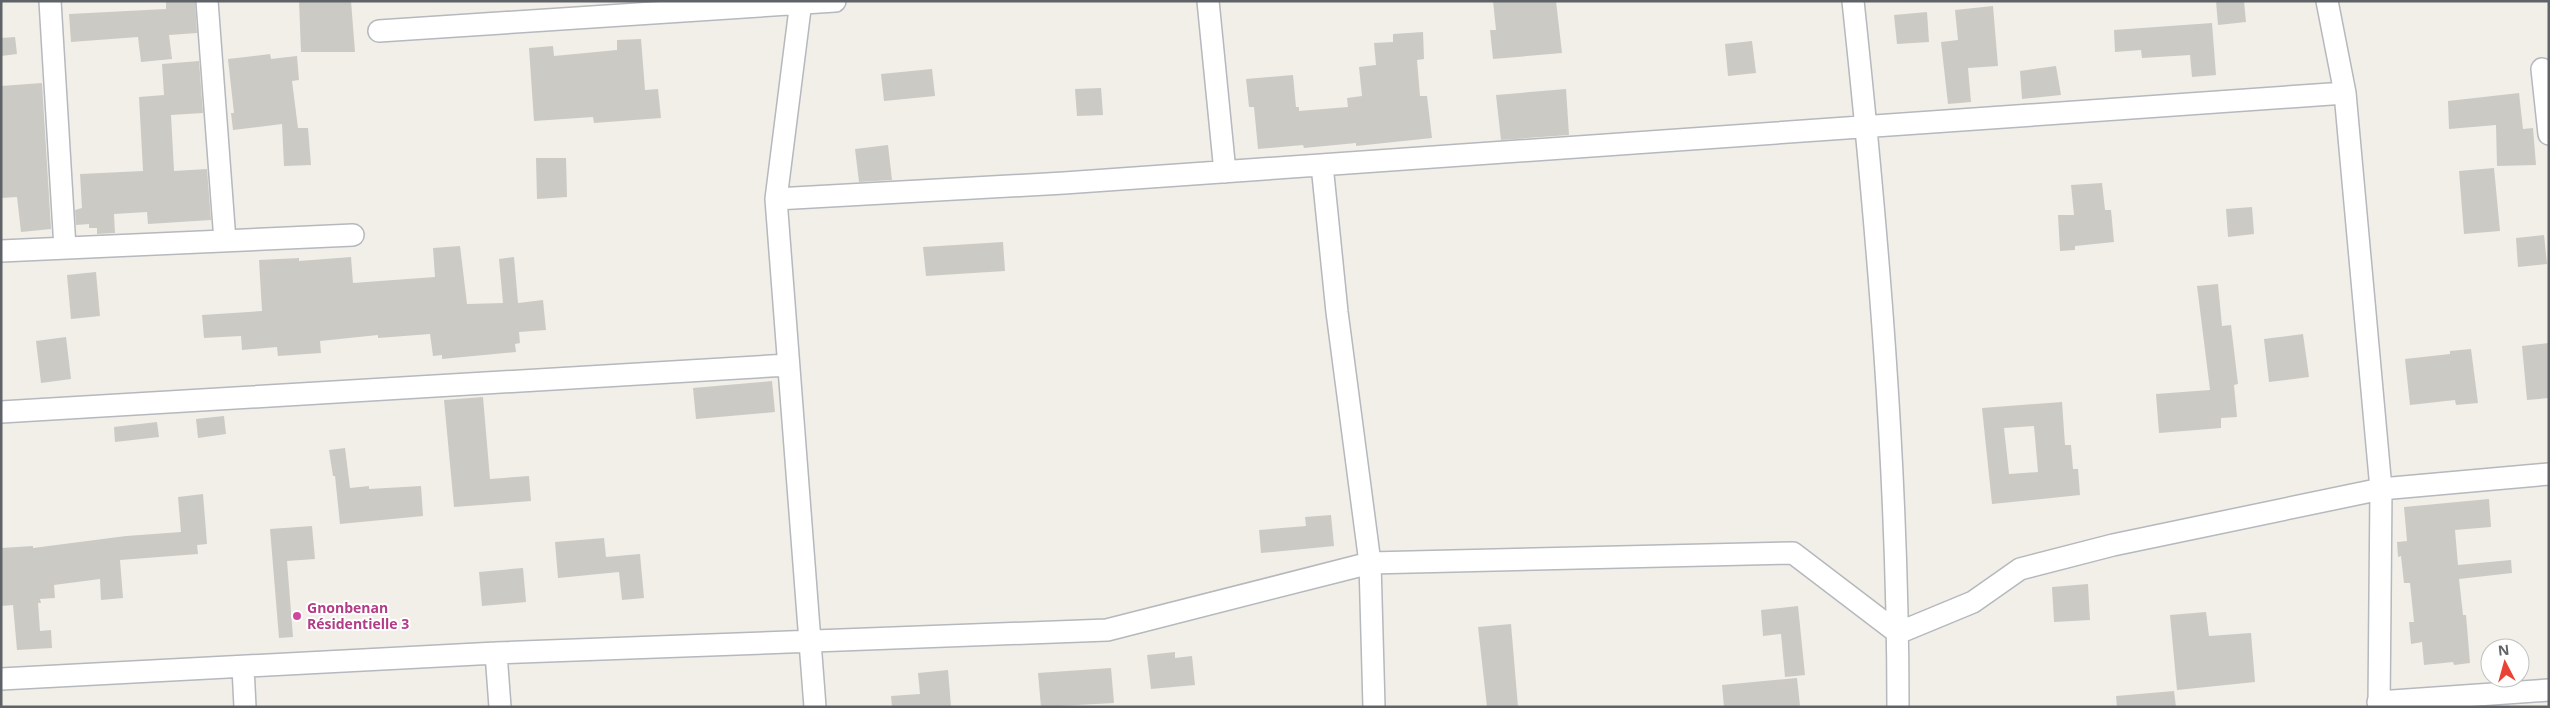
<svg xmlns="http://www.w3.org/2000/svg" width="2550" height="708" font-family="'Open Sans',sans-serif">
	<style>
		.building { fill: #cccac5; fill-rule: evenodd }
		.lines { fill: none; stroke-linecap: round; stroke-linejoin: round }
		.street-casing { stroke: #b5b8bc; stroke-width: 24 }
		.street { stroke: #fff; stroke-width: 21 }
		.hotel-dot { fill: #d1479c; stroke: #fff; stroke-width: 2 }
		.labels { text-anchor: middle; stroke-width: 4; stroke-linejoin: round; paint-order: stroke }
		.hotel-label { font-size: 14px; font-weight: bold; fill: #b23c85; stroke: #fff; text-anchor: start }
	</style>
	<rect width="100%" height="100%" fill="#f1efe8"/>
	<!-- building -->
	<path class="building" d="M 166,1 L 195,1 L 197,33 L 169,35 L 172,59 L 141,62 L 138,37 L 71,42 L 69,14 L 166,9 Z
		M 299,1 L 351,1 L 355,52 L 301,52 Z
		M 1493,1 L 1556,1 L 1562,53 L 1493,59 L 1490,30 L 1496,30 Z
		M 2216,1 L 2244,1 L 2246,22 L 2218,25 Z
		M 1993,6 L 1998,66 L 1968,68 L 1971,102 L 1948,104 L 1941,42 L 1958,40 L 1955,10 Z
		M 1927,12 L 1929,42 L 1897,44 L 1894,15 Z
		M 2212,23 L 2216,75 L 2192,77 L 2190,55 L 2142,58 L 2141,50 L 2115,52 L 2114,30 Z
		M 1423,32 L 1424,59 L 1417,60 L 1420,96 L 1427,96 L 1432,138 L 1356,146 L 1356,143 L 1304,148 L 1303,145 L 1258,149 L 1254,107 L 1249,107 L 1246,79 L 1293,75 L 1296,107 L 1299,107 L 1299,111 L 1348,107 L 1347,98 L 1362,96 L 1359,67 L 1376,65 L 1374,43 L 1393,42 L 1393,34 Z
		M 15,37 L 17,54 L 1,56 L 1,38 Z
		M 641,39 L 645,90 L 658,89 L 661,118 L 594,123 L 593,117 L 534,121 L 529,48 L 553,46 L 554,56 L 617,50 L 617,40 Z
		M 1752,41 L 1756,73 L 1728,76 L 1725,44 Z
		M 270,54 L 271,59 L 297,56 L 299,80 L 292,81 L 298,128 L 308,128 L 311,165 L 284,166 L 282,124 L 233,130 L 231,113 L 234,113 L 228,59 Z
		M 199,61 L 203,113 L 171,115 L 174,171 L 207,169 L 211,220 L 148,224 L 147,212 L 114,214 L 115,233 L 97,234 L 97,228 L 89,228 L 89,224 L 76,225 L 75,210 L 82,208 L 80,174 L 143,171 L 139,97 L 164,95 L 162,64 Z
		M 2056,66 L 2061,95 L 2022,99 L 2020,71 Z
		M 932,69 L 935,96 L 884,101 L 881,74 Z
		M 42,83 L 51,229 L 21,232 L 17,197 L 1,198 L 1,86 Z
		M 1101,88 L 1103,115 L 1077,116 L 1075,89 Z
		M 1566,89 L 1569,135 L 1501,140 L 1496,95 Z
		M 2519,93 L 2523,129 L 2533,128 L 2536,165 L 2497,166 L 2496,125 L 2449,129 L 2448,101 Z
		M 888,145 L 892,180 L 859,182 L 855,149 Z
		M 536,158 L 566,158 L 567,197 L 537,199 Z
		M 2494,168 L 2500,231 L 2464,234 L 2459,171 Z
		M 2102,183 L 2105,210 L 2111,210 L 2114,242 L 2075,246 L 2075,250 L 2060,251 L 2058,215 L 2074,215 L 2071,185 Z
		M 2252,207 L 2254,234 L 2228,237 L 2226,209 Z
		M 2544,235 L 2547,264 L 2518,267 L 2516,238 Z
		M 1003,242 L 1005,271 L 926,276 L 923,247 Z
		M 460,246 L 467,304 L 503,303 L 499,259 L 514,257 L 518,303 L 543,300 L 546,330 L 519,332 L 520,343 L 515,344 L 516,352 L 442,359 L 442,355 L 433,356 L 430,334 L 378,338 L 378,335 L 320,341 L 321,353 L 278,356 L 277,347 L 242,350 L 241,336 L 204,338 L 202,315 L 262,311 L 259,260 L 299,258 L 299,261 L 351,257 L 353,283 L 435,277 L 433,248 Z
		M 96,272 L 100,316 L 71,319 L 67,275 Z
		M 2218,284 L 2222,326 L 2231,325 L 2238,384 L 2234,385 L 2237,417 L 2221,418 L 2221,428 L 2159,433 L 2156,394 L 2210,390 L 2197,286 Z
		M 2303,334 L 2309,377 L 2269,382 L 2264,339 Z
		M 66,337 L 71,379 L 41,383 L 36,341 Z
		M 2549,343 L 2549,398 L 2527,400 L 2522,346 Z
		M 2471,349 L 2478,403 L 2456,405 L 2455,400 L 2410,405 L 2405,359 L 2450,354 L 2450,351 Z
		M 772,381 L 775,412 L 696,419 L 693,388 Z
		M 483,397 L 490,479 L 529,476 L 531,501 L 454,507 L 444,400 Z
		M 2062,402 L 2065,445 L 2071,445 L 2073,469 L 2078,469 L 2080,495 L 1992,504 L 1982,408 ZM 2034,426 L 2038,472 L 2009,474 L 2004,428 Z
		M 224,416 L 226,434 L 198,438 L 196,419 Z
		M 157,422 L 159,437 L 115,442 L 114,427 Z
		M 345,448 L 350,488 L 369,486 L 369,489 L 421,486 L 423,516 L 340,524 L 335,476 L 333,476 L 329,450 Z
		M 203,494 L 207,544 L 197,545 L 198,554 L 120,560 L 123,598 L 101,600 L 100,579 L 54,585 L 55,598 L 40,599 L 41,603 L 38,603 L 40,631 L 51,630 L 52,648 L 17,650 L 13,605 L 1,606 L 1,548 L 33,546 L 33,548 L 126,536 L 181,532 L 178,497 Z
		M 2489,499 L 2491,527 L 2455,530 L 2458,565 L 2511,560 L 2512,573 L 2459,579 L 2463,615 L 2466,615 L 2470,663 L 2454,665 L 2453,662 L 2424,665 L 2422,642 L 2411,644 L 2409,622 L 2414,622 L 2410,583 L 2404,583 L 2401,556 L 2398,557 L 2397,542 L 2407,541 L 2404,507 Z
		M 1331,515 L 1334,546 L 1261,553 L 1259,530 L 1306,526 L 1305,517 Z
		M 312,526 L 315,559 L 287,561 L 293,637 L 279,638 L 270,529 Z
		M 604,538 L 606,557 L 640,554 L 644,598 L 622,600 L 619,572 L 558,578 L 555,542 Z
		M 523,568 L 526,602 L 482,606 L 479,572 Z
		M 2088,584 L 2090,620 L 2054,622 L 2052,587 Z
		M 1798,606 L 1805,675 L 1785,677 L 1781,634 L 1763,636 L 1761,610 Z
		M 2206,612 L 2209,636 L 2251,633 L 2255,682 L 2177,690 L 2170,615 Z
		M 1511,624 L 1518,707 L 1487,707 L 1478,627 Z
		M 1175,652 L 1175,658 L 1192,656 L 1195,685 L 1151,689 L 1147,655 Z
		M 1111,668 L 1114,703 L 1041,707 L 1038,673 Z
		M 948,670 L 951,707 L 892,707 L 891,696 L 920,694 L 918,673 Z
		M 1797,678 L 1800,706 L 1724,707 L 1722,685 Z
		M 2174,691 L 2176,707 L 2117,707 L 2116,696 Z"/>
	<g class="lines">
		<defs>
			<path id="street" d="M 50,1 L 65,248
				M 207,1 L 225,241
				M 801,1 L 776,199 L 815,707
				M 1208,1 L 1225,172
				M 1853,1 C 1878,235 1898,472 1898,707
				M 2327,1 L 2345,93 L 2381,489 L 2379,707
				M 379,31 L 835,1
				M 2542,69 L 2549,134
				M 1322,165 L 1337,312 L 1370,563 L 1374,707
				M 776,199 L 1064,183 L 2345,93
				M 1,251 L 353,235
				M 1,412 L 788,365
				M 496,653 L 500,707
				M 243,667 L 245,707
				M 1,679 L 496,653 L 1107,630 L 1370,563 L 1793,553 L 1898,633 L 1973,602 L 2020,569 L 2113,545 L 2381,489 L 2549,474
				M 2378,702 L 2549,690"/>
		</defs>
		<!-- street casing -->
		<use href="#street" class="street-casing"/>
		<!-- street -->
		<use href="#street" class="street"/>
	</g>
	<!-- markers -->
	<circle class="hotel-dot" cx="297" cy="616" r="5"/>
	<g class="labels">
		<!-- hotel labels -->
		<g class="hotel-label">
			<text x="307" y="613">Gnonbenan<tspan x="307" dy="16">Résidentielle 3</tspan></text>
		</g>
	</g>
	<!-- border -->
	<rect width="2550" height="708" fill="none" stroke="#5f6368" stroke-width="5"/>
	<!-- north arrow -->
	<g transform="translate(2505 663) rotate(354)"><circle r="24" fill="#ffffff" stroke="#bfc1c3"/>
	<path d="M0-4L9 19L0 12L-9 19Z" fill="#ea4335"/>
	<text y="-8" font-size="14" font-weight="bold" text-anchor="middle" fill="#5f6368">N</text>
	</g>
</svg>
